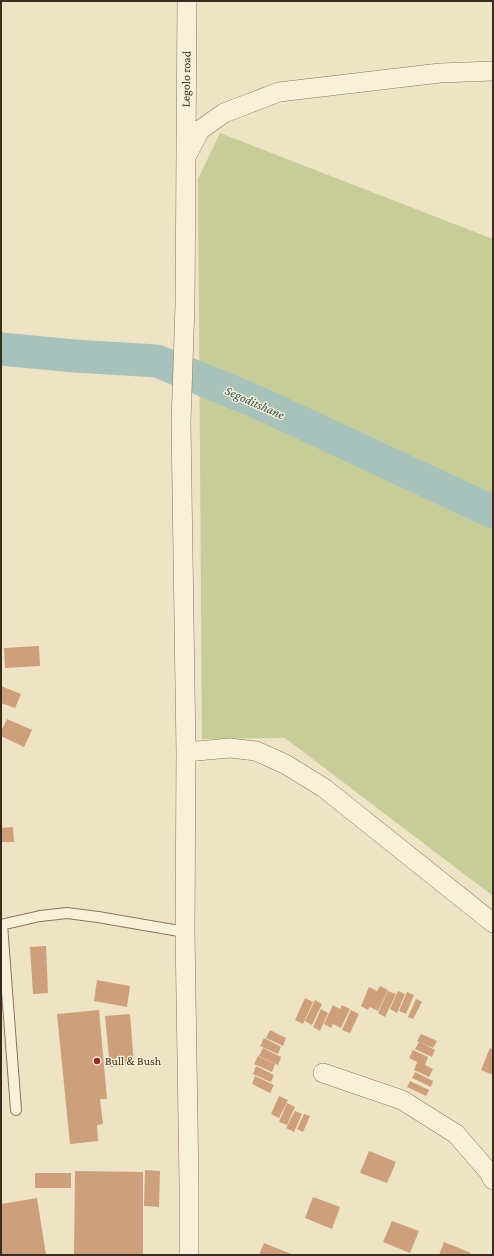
<svg xmlns="http://www.w3.org/2000/svg" width="494" height="1256" font-family="'Crimson Pro',serif">
	<style>
		.green { fill: #c6cd99 }
		.lines { fill: none; stroke-linecap: round; stroke-linejoin: round }
		.river { stroke: #a7c2bb; stroke-width: 33 }
		.building { fill: #cd9f7b }
		.service-casing { stroke: #8a755b; stroke-width: 12 }
		.minor-casing { stroke: #8a755b; stroke-width: 20 }
		.service { stroke: #f9f0d9; stroke-width: 10 }
		.minor { stroke: #f9f0d9; stroke-width: 19 }
		.poi-dot { fill: #992c2b; stroke: #f6edd5; stroke-width: 1.5 }
		.labels { text-anchor: middle; stroke-width: 3; stroke-linejoin: round; paint-order: stroke }
		.street-label { font-size: 12px; fill: #3a2d1f; stroke: #f6edd5 }
		.poi-label { font-size: 12px; fill: #3a2d1f; stroke: #f6edd5; text-anchor: start }
		.water-label { font-size: 13px; font-style: italic; fill: #2e5a58; stroke: #f6edd5 }
	</style>
	<rect width="100%" height="100%" fill="#efe3c5"/>
	<!-- green -->
	<path class="green" d="M 220,133 L 493,239 L 493,896 L 285,738 L 202,739 L 198,179 Z"/>
	<g class="lines">
		<!-- river -->
		<path class="river" d="M 1,349 L 74,356 L 157,361 L 257,402 L 493,512"/>
	</g>
	<!-- building -->
	<path class="building" d="M 39,646 L 40,666 L 5,668 L 4,648 Z
		M 1,686 L 21,694 L 15,708 L 1,703 Z
		M 7,719 L 32,730 L 24,747 L 1,736 L 1,731 Z
		M 13,827 L 14,842 L 1,842 L 1,828 Z
		M 46,946 L 48,993 L 33,994 L 30,947 Z
		M 97,980 L 130,986 L 127,1007 L 94,1001 Z
		M 380,986 L 388,990 L 378,1011 L 370,1007 L 368,1010 L 361,1006 L 369,987 L 377,991 Z
		M 388,991 L 396,994 L 385,1017 L 378,1013 Z
		M 398,991 L 405,994 L 397,1013 L 390,1009 Z
		M 407,992 L 414,995 L 406,1014 L 399,1011 Z
		M 305,998 L 313,1002 L 303,1024 L 295,1020 Z
		M 416,999 L 422,1002 L 413,1019 L 408,1017 Z
		M 315,1000 L 322,1004 L 312,1025 L 305,1021 Z
		M 333,1005 L 340,1009 L 331,1028 L 324,1024 Z
		M 342,1005 L 350,1009 L 341,1028 L 333,1024 Z
		M 321,1009 L 328,1013 L 320,1031 L 313,1027 Z
		M 99,1010 L 107,1099 L 100,1099 L 103,1124 L 97,1125 L 98,1141 L 70,1144 L 57,1014 Z
		M 351,1010 L 359,1014 L 350,1033 L 342,1030 Z
		M 130,1014 L 134,1065 L 110,1067 L 105,1016 Z
		M 270,1030 L 286,1038 L 283,1046 L 266,1038 Z
		M 421,1034 L 437,1041 L 433,1048 L 417,1041 Z
		M 264,1038 L 281,1047 L 278,1054 L 260,1046 Z
		M 419,1042 L 435,1050 L 432,1057 L 415,1049 Z
		M 263,1048 L 281,1057 L 278,1065 L 259,1056 Z
		M 490,1048 L 493,1050 L 493,1075 L 481,1070 Z
		M 413,1050 L 428,1057 L 425,1065 L 433,1069 L 429,1077 L 414,1070 L 417,1062 L 421,1064 L 409,1058 Z
		M 258,1056 L 275,1064 L 272,1072 L 254,1064 Z
		M 256,1066 L 274,1075 L 271,1082 L 253,1074 Z
		M 415,1072 L 433,1081 L 431,1087 L 412,1078 Z
		M 255,1076 L 274,1085 L 270,1093 L 252,1084 Z
		M 410,1081 L 429,1090 L 426,1096 L 407,1087 Z
		M 279,1096 L 288,1100 L 279,1118 L 271,1114 Z
		M 287,1103 L 295,1107 L 287,1125 L 279,1122 Z
		M 295,1111 L 302,1114 L 294,1132 L 286,1128 Z
		M 304,1114 L 310,1116 L 303,1132 L 297,1129 Z
		M 369,1151 L 396,1162 L 387,1183 L 360,1173 Z
		M 145,1170 L 160,1171 L 159,1207 L 144,1206 Z
		M 75,1171 L 143,1172 L 143,1255 L 74,1255 Z
		M 35,1173 L 71,1173 L 71,1188 L 35,1188 Z
		M 313,1197 L 340,1207 L 332,1229 L 305,1218 Z
		M 37,1198 L 46,1255 L 1,1255 L 1,1204 Z
		M 392,1221 L 419,1231 L 410,1253 L 383,1242 Z
		M 444,1242 L 471,1253 L 470,1255 L 439,1255 Z
		M 264,1243 L 291,1254 L 290,1255 L 259,1255 Z"/>
	<g class="lines">
		<defs>
			<path id="service" d="M 1,925 L 40,916 L 67,913 L 98,917 L 185,932
				M 2,925 L 16,1110"/>
			<path id="minor" d="M 187,1 L 185,305 L 181,422 L 186,752 L 185,932 L 189,1184 L 189,1255
				M 187,155 L 200,130 L 224,113 L 279,92 L 440,73 L 493,71
				M 186,752 L 230,748 L 256,751 L 285,764 L 324,788 L 493,923
				M 323,1073 L 402,1100 L 456,1134 L 488,1171 L 493,1180"/>
		</defs>
		<!-- service casing -->
		<use href="#service" class="service-casing"/>
		<!-- minor casing -->
		<use href="#minor" class="minor-casing"/>
		<!-- service -->
		<use href="#service" class="service"/>
		<!-- minor -->
		<use href="#minor" class="minor"/>
	</g>
	<!-- markers -->
	<circle class="poi-dot" cx="97" cy="1061" r="4"/>
	<g class="labels">
		<!-- street labels -->
		<g class="street-label">
			<text transform="translate(186 79) rotate(-89)" y="4">Legolo road</text>
		</g>
		<!-- poi labels -->
		<g class="poi-label">
			<text x="105" y="1065">Bull &amp; Bush</text>
		</g>
		<!-- water labels -->
		<g class="water-label">
			<text transform="translate(255 402) rotate(24)" y="5">Segoditshane</text>
		</g>
	</g>
	<!-- border -->
	<rect width="494" height="1256" fill="none" stroke="#3a2d1f" stroke-width="4"/>
</svg>
